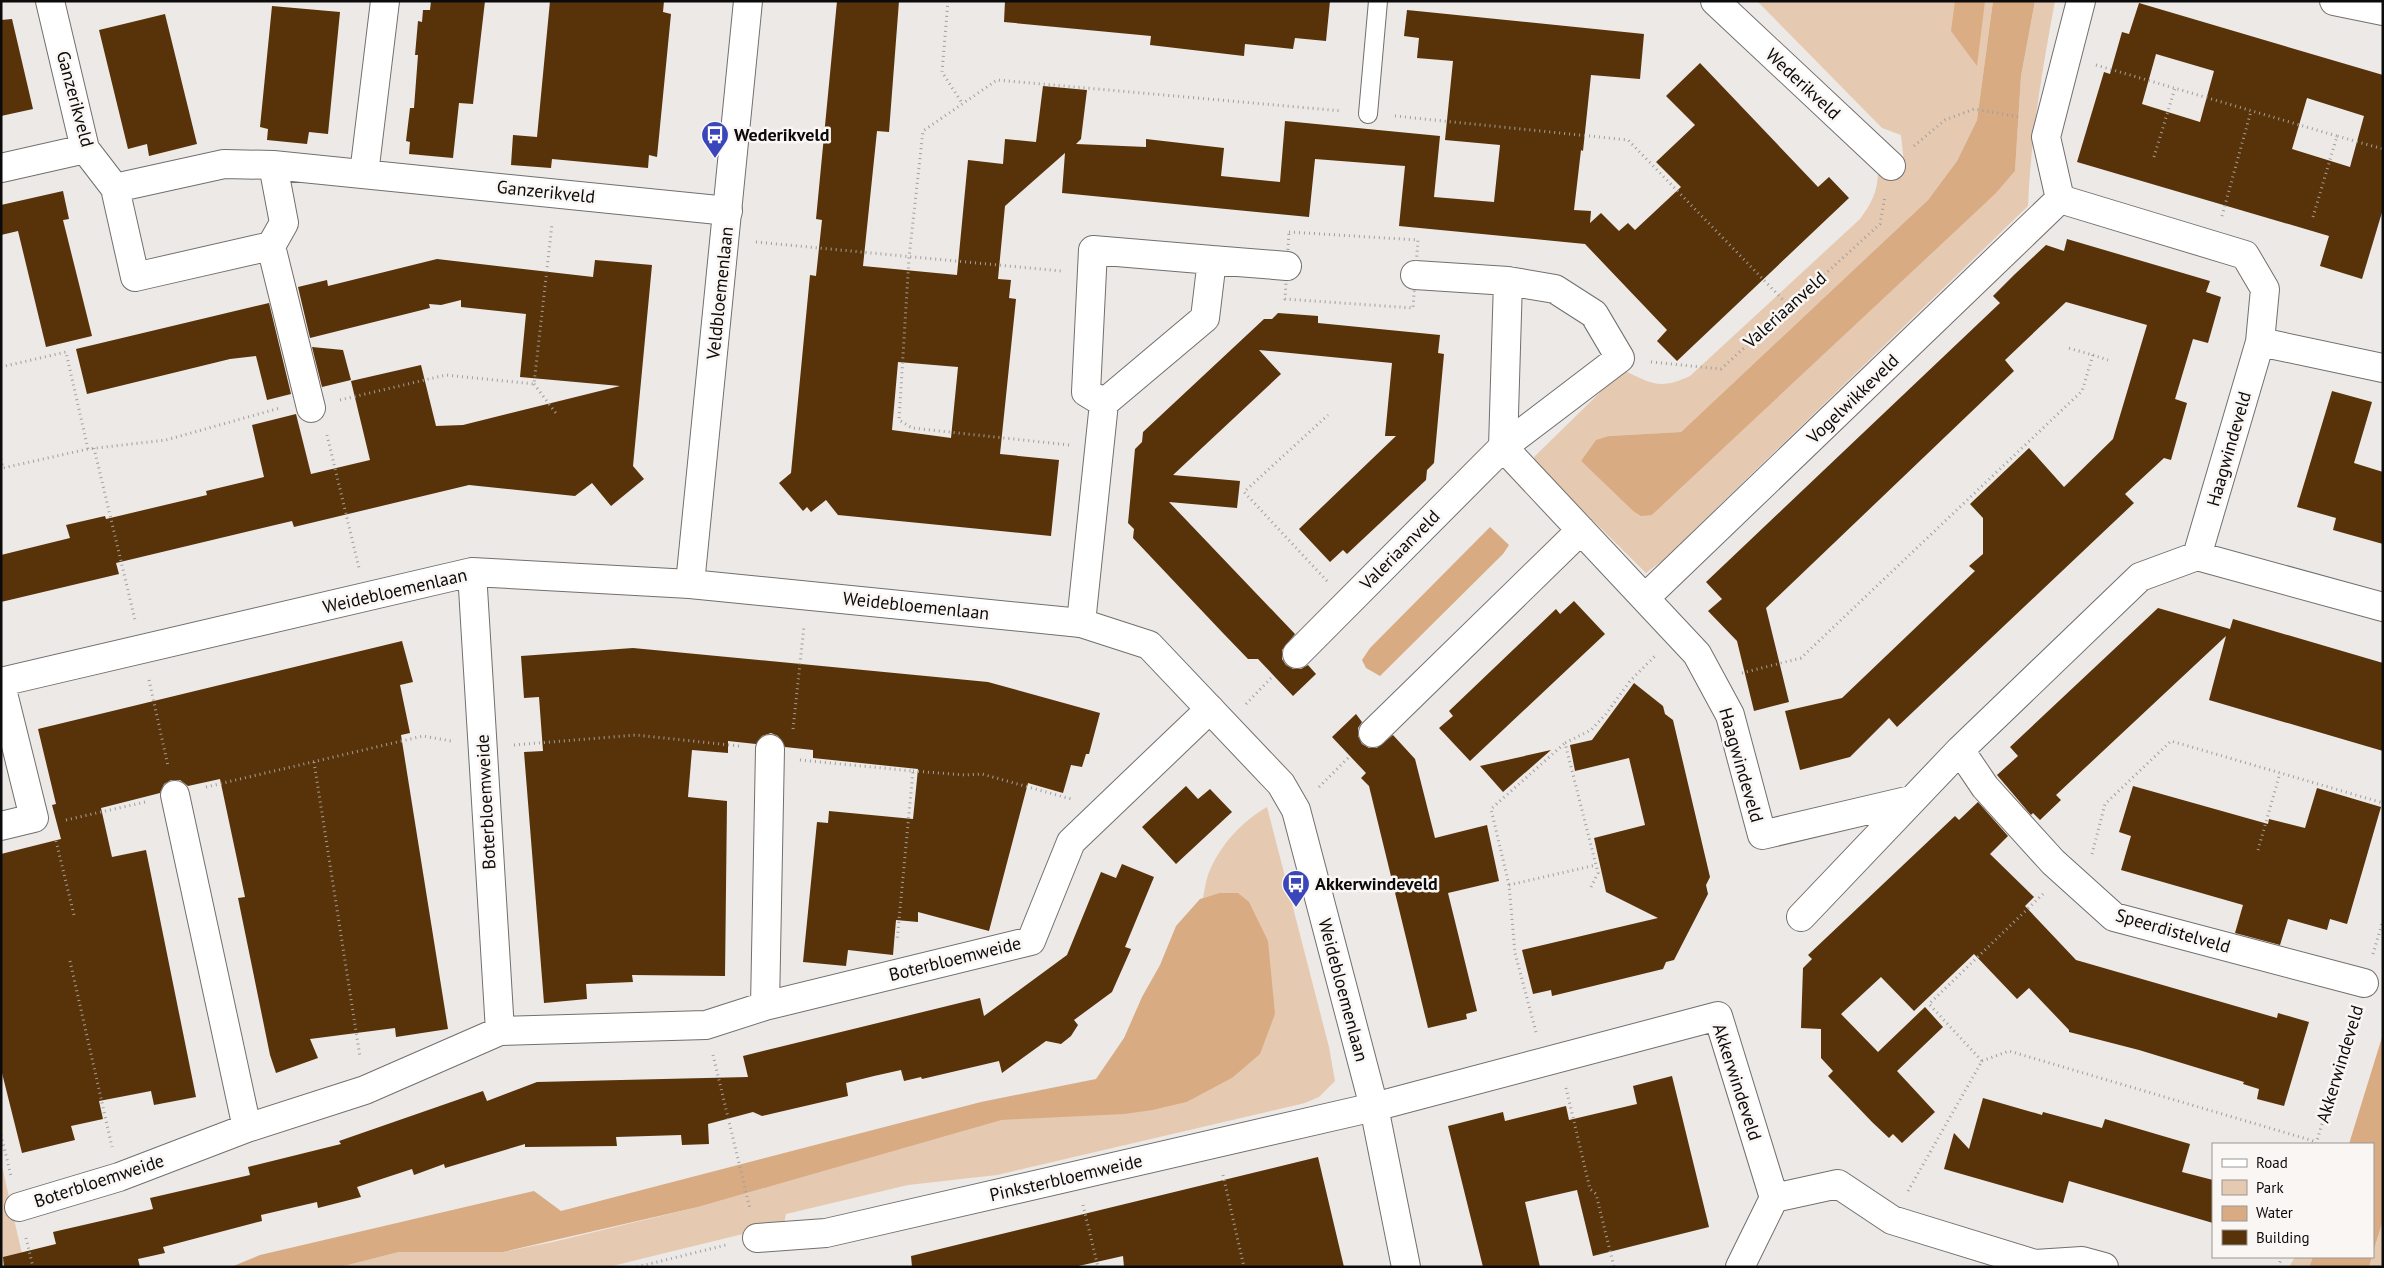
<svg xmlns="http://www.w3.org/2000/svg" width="2384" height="1268" font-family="'PT Sans',sans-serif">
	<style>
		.green { fill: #e6c9b1 }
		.forest { fill: #dbad85 }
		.water { fill: #d8ab83 }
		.building { fill: #583209; fill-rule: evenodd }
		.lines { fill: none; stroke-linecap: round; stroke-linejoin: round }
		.service-casing { stroke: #726f6d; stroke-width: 20 }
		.minor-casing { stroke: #726f6d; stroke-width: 30 }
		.tertiary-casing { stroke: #726f6d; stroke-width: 30 }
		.path { stroke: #a19f9d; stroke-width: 3; stroke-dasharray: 1 4; stroke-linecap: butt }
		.service { stroke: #fff; stroke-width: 18 }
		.minor { stroke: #fff; stroke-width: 28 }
		.tertiary { stroke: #fff; stroke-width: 28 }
		.labels { text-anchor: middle; stroke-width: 5; stroke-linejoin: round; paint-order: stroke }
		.street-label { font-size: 18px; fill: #0c0b0b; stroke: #f9f6f3 }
		.poi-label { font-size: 18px; font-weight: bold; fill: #0c0b0b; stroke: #f9f6f3; text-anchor: start }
	</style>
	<rect width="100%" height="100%" fill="#ece9e6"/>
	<!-- green -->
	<path class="green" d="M 1757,1 L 1993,1 L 1977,120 L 1957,161 L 1928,200 L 1681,432 L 1609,436 L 1581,461 L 1633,511 L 1652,515 L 1994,194 L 2015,171 L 2021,76 L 2035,1 L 2055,1 C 2042,71 2031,135 2028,206 L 1663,560 L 1646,573 L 1535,463 L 1534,457 L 1623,370 C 1652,384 1660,390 1690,376 L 1860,219 C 1871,204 1877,193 1878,174 L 1883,175 L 1902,171 L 1904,163 L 1901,135 L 1882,128 Z
		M 1267,807 L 1329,1047 L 1335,1081 L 1319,1097 L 1305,1103 L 997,1175 L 908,1185 L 786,1214 L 782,1234 L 747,1233 L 608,1267 L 340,1267 L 399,1252 L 503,1252 L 553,1242 L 698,1207 L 1002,1120 L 1153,1110 L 1187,1102 L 1232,1078 L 1238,893 L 1219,893 L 1203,898 C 1205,889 1206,878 1210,870 C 1221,844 1243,821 1267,807 Z
		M 1,1162 L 25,1267 L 1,1267 Z
		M 2383,1220 L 2383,1267 L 2369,1267 Z
		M 2295,1257 L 2313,1257 L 2309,1267 L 2289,1267 Z"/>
	<!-- forest -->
	<path class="forest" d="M 1955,1 L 1985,1 L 1977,66 L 1951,31 Z"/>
	<!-- water -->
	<path class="water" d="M 1993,1 L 2035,1 L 2021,76 L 2015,171 L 1995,194 L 1652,515 L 1641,516 L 1633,511 L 1581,461 L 1596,440 L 1609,436 L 1681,432 L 1928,200 L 1957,161 L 1977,120 Z
		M 1490,527 L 1509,545 L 1503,554 L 1380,676 L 1366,668 L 1362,660 L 1370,648 Z
		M 1219,893 L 1238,893 L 1249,902 L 1268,941 L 1275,1014 L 1260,1054 L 1232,1078 L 1187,1102 L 1153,1110 L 1124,1114 L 1002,1120 L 698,1207 L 503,1252 L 399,1252 L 340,1267 L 231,1267 L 260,1255 L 534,1191 L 561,1211 L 981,1102 L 1096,1079 L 1124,1038 L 1142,997 L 1160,965 L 1176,926 L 1200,899 Z
		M 2383,1034 L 2383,1220 L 2373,1253 L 2373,1144 L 2349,1144 Z
		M 2313,1257 L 2372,1257 L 2369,1267 L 2309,1267 Z"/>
	<!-- building -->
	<path class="building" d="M 431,1 L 485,1 L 473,104 L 459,103 L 453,158 L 409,154 L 410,142 L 406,141 L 410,108 L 414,108 L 418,55 L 415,55 L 418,21 L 422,22 L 423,10 L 430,10 Z
		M 550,1 L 664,1 L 663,12 L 671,14 L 657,157 L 649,155 L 648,168 L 552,159 L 551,168 L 511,165 L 513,135 L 537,137 Z
		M 837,1 L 899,1 L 889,132 L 877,131 L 863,266 L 957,275 L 968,160 L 1003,164 L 1005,139 L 1036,142 L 1043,86 L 1087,90 L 1081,139 L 1076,144 L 1146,147 L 1146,139 L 1224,148 L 1221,176 L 1280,182 L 1285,121 L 1440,136 L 1434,197 L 1494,202 L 1500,145 L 1445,140 L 1453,61 L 1417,58 L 1419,38 L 1404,36 L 1407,10 L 1644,34 L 1640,79 L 1591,75 L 1583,151 L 1581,150 L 1574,210 L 1591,211 L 1590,223 L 1601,213 L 1619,231 L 1628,223 L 1635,230 L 1681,187 L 1656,162 L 1695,125 L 1666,96 L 1700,63 L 1818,187 L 1829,177 L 1849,198 L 1677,361 L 1657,341 L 1667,330 L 1585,244 L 1399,226 L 1405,166 L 1315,159 L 1309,217 L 1062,193 L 1065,153 L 1005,206 L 998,279 L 1011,280 L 1009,298 L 1016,299 L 1000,454 L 1059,460 L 1051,536 L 838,515 L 826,500 L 811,512 L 807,507 L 803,511 L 779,483 L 791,473 L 810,275 L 816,276 L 822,220 L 816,219 ZM 898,362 L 958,367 L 951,438 L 892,430 Z
		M 1005,1 L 1330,1 L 1326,41 L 1295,38 L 1293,49 L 1245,44 L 1244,56 L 1150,45 L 1151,36 L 1004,22 Z
		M 2139,3 L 2383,75 L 2383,209 L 2362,279 L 2320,266 L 2329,236 L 2077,162 L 2104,72 L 2110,74 L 2122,32 L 2129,34 ZM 2156,54 L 2214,71 L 2200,122 L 2142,104 ZM 2307,98 L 2364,116 L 2350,167 L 2292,149 Z
		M 272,6 L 340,12 L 328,134 L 309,132 L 307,144 L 267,140 L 268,129 L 260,127 Z
		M 165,14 L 197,144 L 149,156 L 147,144 L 128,149 L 99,30 Z
		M 12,19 L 33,109 L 1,116 L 1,20 Z
		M 63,191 L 69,219 L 63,220 L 92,336 L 46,347 L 18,231 L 1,235 L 1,205 Z
		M 2067,239 L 2210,281 L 2206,292 L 2221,297 L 2208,343 L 2193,339 L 2175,399 L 2187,403 L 2171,460 L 2164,458 L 2125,494 L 2134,503 L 1897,727 L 1889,718 L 1850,757 L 1800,770 L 1785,711 L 1842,698 L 1975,571 L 1969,566 L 1983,554 L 1983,518 L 1970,504 L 2029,448 L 2064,487 L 2113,439 L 2147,325 L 2066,302 L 2005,360 L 2014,371 L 1766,608 L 1789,702 L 1754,711 L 1737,641 L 1708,611 L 1722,599 L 1706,582 L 2000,303 L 1993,296 L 2014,275 L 2046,245 L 2064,251 Z
		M 437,259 L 593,277 L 595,260 L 652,265 L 633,466 L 644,479 L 611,506 L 592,483 L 575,496 L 469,485 L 294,527 L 292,521 L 116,563 L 119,574 L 1,602 L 1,555 L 70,538 L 66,525 L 105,516 L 106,519 L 207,495 L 206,491 L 264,477 L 252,425 L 296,414 L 311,474 L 370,460 L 351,381 L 421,365 L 436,426 L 463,425 L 620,386 L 520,377 L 526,314 L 461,307 L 461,300 L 441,305 L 429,304 L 430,308 L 310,338 L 298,287 L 327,280 L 328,286 Z
		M 269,303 L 291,394 L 267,400 L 256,356 L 230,359 L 87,394 L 76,349 Z
		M 1278,313 L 1318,316 L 1318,323 L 1440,335 L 1438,353 L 1444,354 L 1434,463 L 1427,470 L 1426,480 L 1347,554 L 1343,550 L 1330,562 L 1299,529 L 1396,436 L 1385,436 L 1392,363 L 1259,350 L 1281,374 L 1173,475 L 1240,481 L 1237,508 L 1169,502 L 1295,634 L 1282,650 L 1282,659 L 1286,665 L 1293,669 L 1301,669 L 1308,665 L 1316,674 L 1293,696 L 1258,659 L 1248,659 L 1221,631 L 1133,538 L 1134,529 L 1128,523 L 1135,449 L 1142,442 L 1143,432 L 1264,319 L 1272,319 Z
		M 312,347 L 343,350 L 351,380 L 322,387 Z
		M 2332,391 L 2372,402 L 2354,463 L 2383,472 L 2383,544 L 2333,530 L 2336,518 L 2297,507 Z
		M 1574,601 L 1605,634 L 1470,761 L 1439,728 L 1453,716 L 1449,711 L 1556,609 L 1560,614 Z
		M 2158,608 L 2230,629 L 2233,619 L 2383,663 L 2383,751 L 2209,700 L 2226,636 L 2056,795 L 2061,800 L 2040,820 L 2033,813 L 2031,815 L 1997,775 L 2018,756 L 2010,747 Z
		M 402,641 L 413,682 L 400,685 L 410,733 L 401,735 L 448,1029 L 396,1037 L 395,1028 L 310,1039 L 318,1058 L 276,1073 L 270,1055 L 238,898 L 245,897 L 220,779 L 188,786 L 180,780 L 171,780 L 164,784 L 160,793 L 101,808 L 112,857 L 146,850 L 196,1097 L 154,1105 L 151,1091 L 99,1101 L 103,1119 L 71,1126 L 75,1140 L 22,1153 L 1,1069 L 1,854 L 61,839 L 52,805 L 56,804 L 38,729 Z
		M 633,648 L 988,682 L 1100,713 L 1089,754 L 1086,754 L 1082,767 L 1071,765 L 1063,793 L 1028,783 L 989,931 L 918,912 L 918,922 L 896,920 L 893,955 L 848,950 L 846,966 L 803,962 L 817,822 L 828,823 L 829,811 L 913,819 L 918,769 L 813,758 L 813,750 L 785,747 L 778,736 L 771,733 L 762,736 L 756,744 L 728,741 L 728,753 L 692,750 L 688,797 L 727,801 L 725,976 L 632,975 L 633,982 L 586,984 L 587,999 L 544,1003 L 524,752 L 543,751 L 539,697 L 524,698 L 521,656 Z
		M 1634,683 L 1663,706 L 1665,714 L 1673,720 L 1710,877 L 1706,885 L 1708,894 L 1674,960 L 1666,962 L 1663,969 L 1552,996 L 1551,990 L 1533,994 L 1522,950 L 1658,918 L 1606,892 L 1594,838 L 1645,825 L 1629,758 L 1575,771 L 1570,745 L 1592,740 Z
		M 1356,714 L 1362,722 L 1358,728 L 1358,736 L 1362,744 L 1369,748 L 1377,748 L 1393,735 L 1415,759 L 1435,838 L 1487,825 L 1499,881 L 1448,893 L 1477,1011 L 1466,1014 L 1467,1019 L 1428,1028 L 1369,786 L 1361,778 L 1366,773 L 1332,737 Z
		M 1551,750 L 1503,792 L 1480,766 Z
		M 1186,786 L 1198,799 L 1210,789 L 1232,812 L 1176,864 L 1142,827 Z
		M 2133,786 L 2268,824 L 2269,819 L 2305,828 L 2317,788 L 2381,807 L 2347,924 L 2330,919 L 2327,930 L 2288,919 L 2280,945 L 2235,933 L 2243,905 L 2121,870 L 2131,836 L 2119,832 Z
		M 1978,802 L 2008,836 L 1990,854 L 2034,897 L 2025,906 L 2076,960 L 2277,1018 L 2278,1013 L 2309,1022 L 2284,1106 L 2257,1099 L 2259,1089 L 2243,1084 L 2244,1082 L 2139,1050 L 2069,1032 L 2069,1030 L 2029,988 L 2017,999 L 1974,954 L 1914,1011 L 1881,977 L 1841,1014 L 1878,1052 L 1925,1007 L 1943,1027 L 1897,1071 L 1935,1112 L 1902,1143 L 1893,1134 L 1889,1138 L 1872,1122 L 1828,1076 L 1833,1071 L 1821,1058 L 1821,1029 L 1801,1028 L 1803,968 L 1812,959 L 1808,955 L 1955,816 L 1959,820 Z
		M 1122,864 L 1154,877 L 1125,947 L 1131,949 L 1112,992 L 1074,1020 L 1078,1025 L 1071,1036 L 1061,1044 L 1046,1041 L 1002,1073 L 999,1061 L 922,1079 L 921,1077 L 904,1081 L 901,1070 L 874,1076 L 846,1083 L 848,1096 L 762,1116 L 753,1112 L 708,1124 L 709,1144 L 682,1145 L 681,1135 L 616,1137 L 617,1146 L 525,1147 L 525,1144 L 445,1168 L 444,1164 L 414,1175 L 412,1169 L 357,1187 L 361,1197 L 318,1208 L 317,1202 L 261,1215 L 262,1221 L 163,1247 L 165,1253 L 138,1259 L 140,1267 L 4,1267 L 3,1257 L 56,1244 L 53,1232 L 153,1209 L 150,1198 L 250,1175 L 248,1167 L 341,1144 L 339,1141 L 483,1091 L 487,1101 L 537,1082 L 748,1077 L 743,1056 L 980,998 L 984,1016 L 1067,955 L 1101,872 L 1116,878 Z
		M 1672,1076 L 1709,1227 L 1593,1256 L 1577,1190 L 1525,1202 L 1540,1267 L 1483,1267 L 1448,1126 L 1503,1112 L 1505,1121 L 1566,1106 L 1569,1120 L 1637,1104 L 1633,1086 Z
		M 1983,1098 L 2042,1115 L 2043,1112 L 2102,1128 L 2105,1119 L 2190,1144 L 2182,1172 L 2213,1180 L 2213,1223 L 2069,1181 L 2063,1203 L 1944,1169 L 1954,1133 L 1969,1149 Z
		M 1318,1157 L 1344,1267 L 1124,1267 L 1123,1256 L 1074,1267 L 912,1267 L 911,1256 Z"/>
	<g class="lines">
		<defs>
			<path id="service" d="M 1368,114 L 1378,1"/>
			<path id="minor" d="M 50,1 L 85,149 L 115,188 L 135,277 L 271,246 L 311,408
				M 1715,1 L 1891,166
				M 2334,1 L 2383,11
				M 1,168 L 85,149
				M 364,174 L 385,1
				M 115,188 L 224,164 L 273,165 L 728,211
				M 2060,199 L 2245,255 L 2265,289 L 2260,342 L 2383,368
				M 2060,199 L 2046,137 L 2081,1
				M 271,246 L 284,223 L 273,165
				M 1508,281 L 1503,447 L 1697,654 L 1730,715 L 1762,835 L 1911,800
				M 1104,403 L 1205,318 L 1212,260 L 1287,266
				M 2197,556 L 2260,342
				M 472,572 L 500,1031
				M 1645,598 L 2060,199
				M 1081,623 L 1104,403 L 1086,392 L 1093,250 L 1212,260
				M 1297,654 L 1503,447 L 1620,358 L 1594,314 L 1555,289 L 1508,281 L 1415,275
				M 1,682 L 472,572 L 690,584
				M 1,685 L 34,818 L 1,826
				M 1373,733 L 1581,530
				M 1960,750 L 1985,787 L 2053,862 L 2114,917 L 2364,983
				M 175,795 L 247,1128
				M 1801,917 L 1960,750 L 2140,577 L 2197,556 L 2383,607
				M 765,1006 L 770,749
				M 19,1207 L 119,1177 L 247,1128 L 365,1090 L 500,1031 L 706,1025 L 765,1006 L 1031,941 L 1071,842 L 1210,709
				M 757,1238 L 826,1233 L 1374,1107 L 1718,1016 L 1774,1198
				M 1740,1267 L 1774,1198 L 1838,1184 L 1892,1220 L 2035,1264 L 2082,1261 L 2104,1267"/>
			<path id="tertiary" d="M 748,1 L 690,584 L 1081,623 L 1149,645 L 1281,784 L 1296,810 L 1374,1107 L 1406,1267"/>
		</defs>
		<!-- service casing -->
		<use href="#service" class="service-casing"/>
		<!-- minor casing -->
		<use href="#minor" class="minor-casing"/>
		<!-- tertiary casing -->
		<use href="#tertiary" class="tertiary-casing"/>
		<!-- path -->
		<path class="path" d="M 948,1 L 942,72 L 962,103
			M 2096,65 L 2337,136
			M 1395,116 L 1628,140 L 1789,306
			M 1914,146 L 1945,120 L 1974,109 L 2020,117
			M 2154,157 L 2175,88
			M 2222,216 L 2251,111
			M 2313,217 L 2337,136 L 2383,149
			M 1289,232 L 1418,240 L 1413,308 L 1285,299 Z
			M 756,242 L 1061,271
			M 2093,355 L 2108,360
			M 1651,362 L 1721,369 L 1880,224 L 1885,196
			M 1,367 L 66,352 L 88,449 L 166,440 L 280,408
			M 534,384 L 558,416
			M 340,400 L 446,375 L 534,384 L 552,224
			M 327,435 L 359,568
			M 1069,445 L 912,428 L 899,420 L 909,258 L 923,131 L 997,80 L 1342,111
			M 94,448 L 135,620
			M 1,459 L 3,468 L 88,449
			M 1327,581 L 1244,492 L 1328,415
			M 1742,673 L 1801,658 L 2082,391 L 2093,355 L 2068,348
			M 149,680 L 168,766
			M 1246,704 L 1273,676
			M 793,729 L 804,626
			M 514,745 L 636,735 L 739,746
			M 800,760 L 913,771 L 897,941
			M 314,762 L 360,1057
			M 913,771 L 965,775 L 982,774 L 1071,799
			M 206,787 L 423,736 L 451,741
			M 1319,787 L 1350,756
			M 66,820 L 145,802
			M 56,841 L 74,915
			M 2258,850 L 2280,773
			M 2092,854 L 2105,804 L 2171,741 L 2383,803
			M 1509,885 L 1491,809 L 1565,743
			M 1591,887 L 1598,873 L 1565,743 L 1591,730 L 1606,714 L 1630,681 L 1656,655
			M 2373,954 L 2383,920
			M 70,961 L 112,1147
			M 1536,1032 L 1515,953 L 1509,885 L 1596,865
			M 713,1055 L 750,1209
			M 1982,1061 L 2009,1051 L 2317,1142
			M 1566,1088 L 1590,1189 L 1596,1194 L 1614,1267
			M 1,1135 L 11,1176
			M 2316,1144 L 2355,1013
			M 1223,1175 L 1244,1267
			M 1908,1191 L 1982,1061 L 1929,1004 L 2043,894
			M 1083,1205 L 1098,1267
			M 26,1238 L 33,1267
			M 637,1267 L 726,1245
			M 2278,1267 L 2282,1257"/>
		<!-- service -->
		<use href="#service" class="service"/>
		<!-- minor -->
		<use href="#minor" class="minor"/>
		<!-- tertiary -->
		<use href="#tertiary" class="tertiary"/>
	</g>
	<!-- icons -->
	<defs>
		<symbol id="bus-pin" viewBox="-11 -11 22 30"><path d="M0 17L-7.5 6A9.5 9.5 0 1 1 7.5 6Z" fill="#3a46b9" stroke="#f9f6f3"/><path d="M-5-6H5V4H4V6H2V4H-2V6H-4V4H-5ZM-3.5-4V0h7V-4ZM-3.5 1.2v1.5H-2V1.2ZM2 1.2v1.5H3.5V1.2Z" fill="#fff"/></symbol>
	</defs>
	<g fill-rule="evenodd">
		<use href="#bus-pin" x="699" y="119" width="32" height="43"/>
		<use href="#bus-pin" x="1280" y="868" width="32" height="43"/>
	</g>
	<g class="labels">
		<!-- street labels -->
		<g class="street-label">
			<text transform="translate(1803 84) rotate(43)" y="6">Wederikveld</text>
			<text transform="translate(75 99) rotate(75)" y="6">Ganzerikveld</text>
			<text transform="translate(546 192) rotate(6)" y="6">Ganzerikveld</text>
			<text transform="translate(720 293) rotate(-84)" y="6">Veldbloemenlaan</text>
			<text transform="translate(1785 310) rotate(-42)" y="6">Valeriaanveld</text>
			<text transform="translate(1853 399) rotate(-44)" y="6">Vogelwikkeveld</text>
			<text transform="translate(2229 449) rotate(-74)" y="6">Haagwindeveld</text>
			<text transform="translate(1400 550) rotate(-45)" y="6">Valeriaanveld</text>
			<text transform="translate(395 591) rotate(-13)" y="6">Weidebloemenlaan</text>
			<text transform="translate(916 606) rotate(6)" y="6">Weidebloemenlaan</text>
			<text transform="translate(1741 765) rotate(74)" y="6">Haagwindeveld</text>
			<text transform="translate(486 802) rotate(-93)" y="6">Boterbloemweide</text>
			<text transform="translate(2173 931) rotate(16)" y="6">Speerdistelveld</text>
			<text transform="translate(955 959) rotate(-14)" y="6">Boterbloemweide</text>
			<text transform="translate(1343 990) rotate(75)" y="6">Weidebloemenlaan</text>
			<text transform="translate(2340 1064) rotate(-73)" y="6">Akkerwindeveld</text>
			<text transform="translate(1737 1082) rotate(72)" y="6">Akkerwindeveld</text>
			<text transform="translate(1066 1178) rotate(-13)" y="6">Pinksterbloemweide</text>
			<text transform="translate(99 1181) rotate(-18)" y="6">Boterbloemweide</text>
		</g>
		<!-- poi labels -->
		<g class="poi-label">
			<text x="734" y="141">Wederikveld</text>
			<text x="1315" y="890">Akkerwindeveld</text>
		</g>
	</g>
	<!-- border -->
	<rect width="2384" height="1268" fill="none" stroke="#0c0b0b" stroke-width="5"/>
	<!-- legend -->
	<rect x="2212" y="1143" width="162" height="115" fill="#f9f6f3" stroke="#9a9896"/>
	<rect x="2222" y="1159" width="25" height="8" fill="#ffffff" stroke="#9a9896"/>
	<text x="2256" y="1168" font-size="15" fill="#0c0b0b">Road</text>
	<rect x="2222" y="1180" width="25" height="15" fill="#e6c9b1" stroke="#9a9896"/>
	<text x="2256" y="1193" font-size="15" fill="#0c0b0b">Park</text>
	<rect x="2222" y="1206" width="25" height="15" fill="#d8ab83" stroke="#9a9896"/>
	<text x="2256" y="1218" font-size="15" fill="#0c0b0b">Water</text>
	<rect x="2222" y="1230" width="25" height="15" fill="#583209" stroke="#9a9896"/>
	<text x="2256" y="1243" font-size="15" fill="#0c0b0b">Building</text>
</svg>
